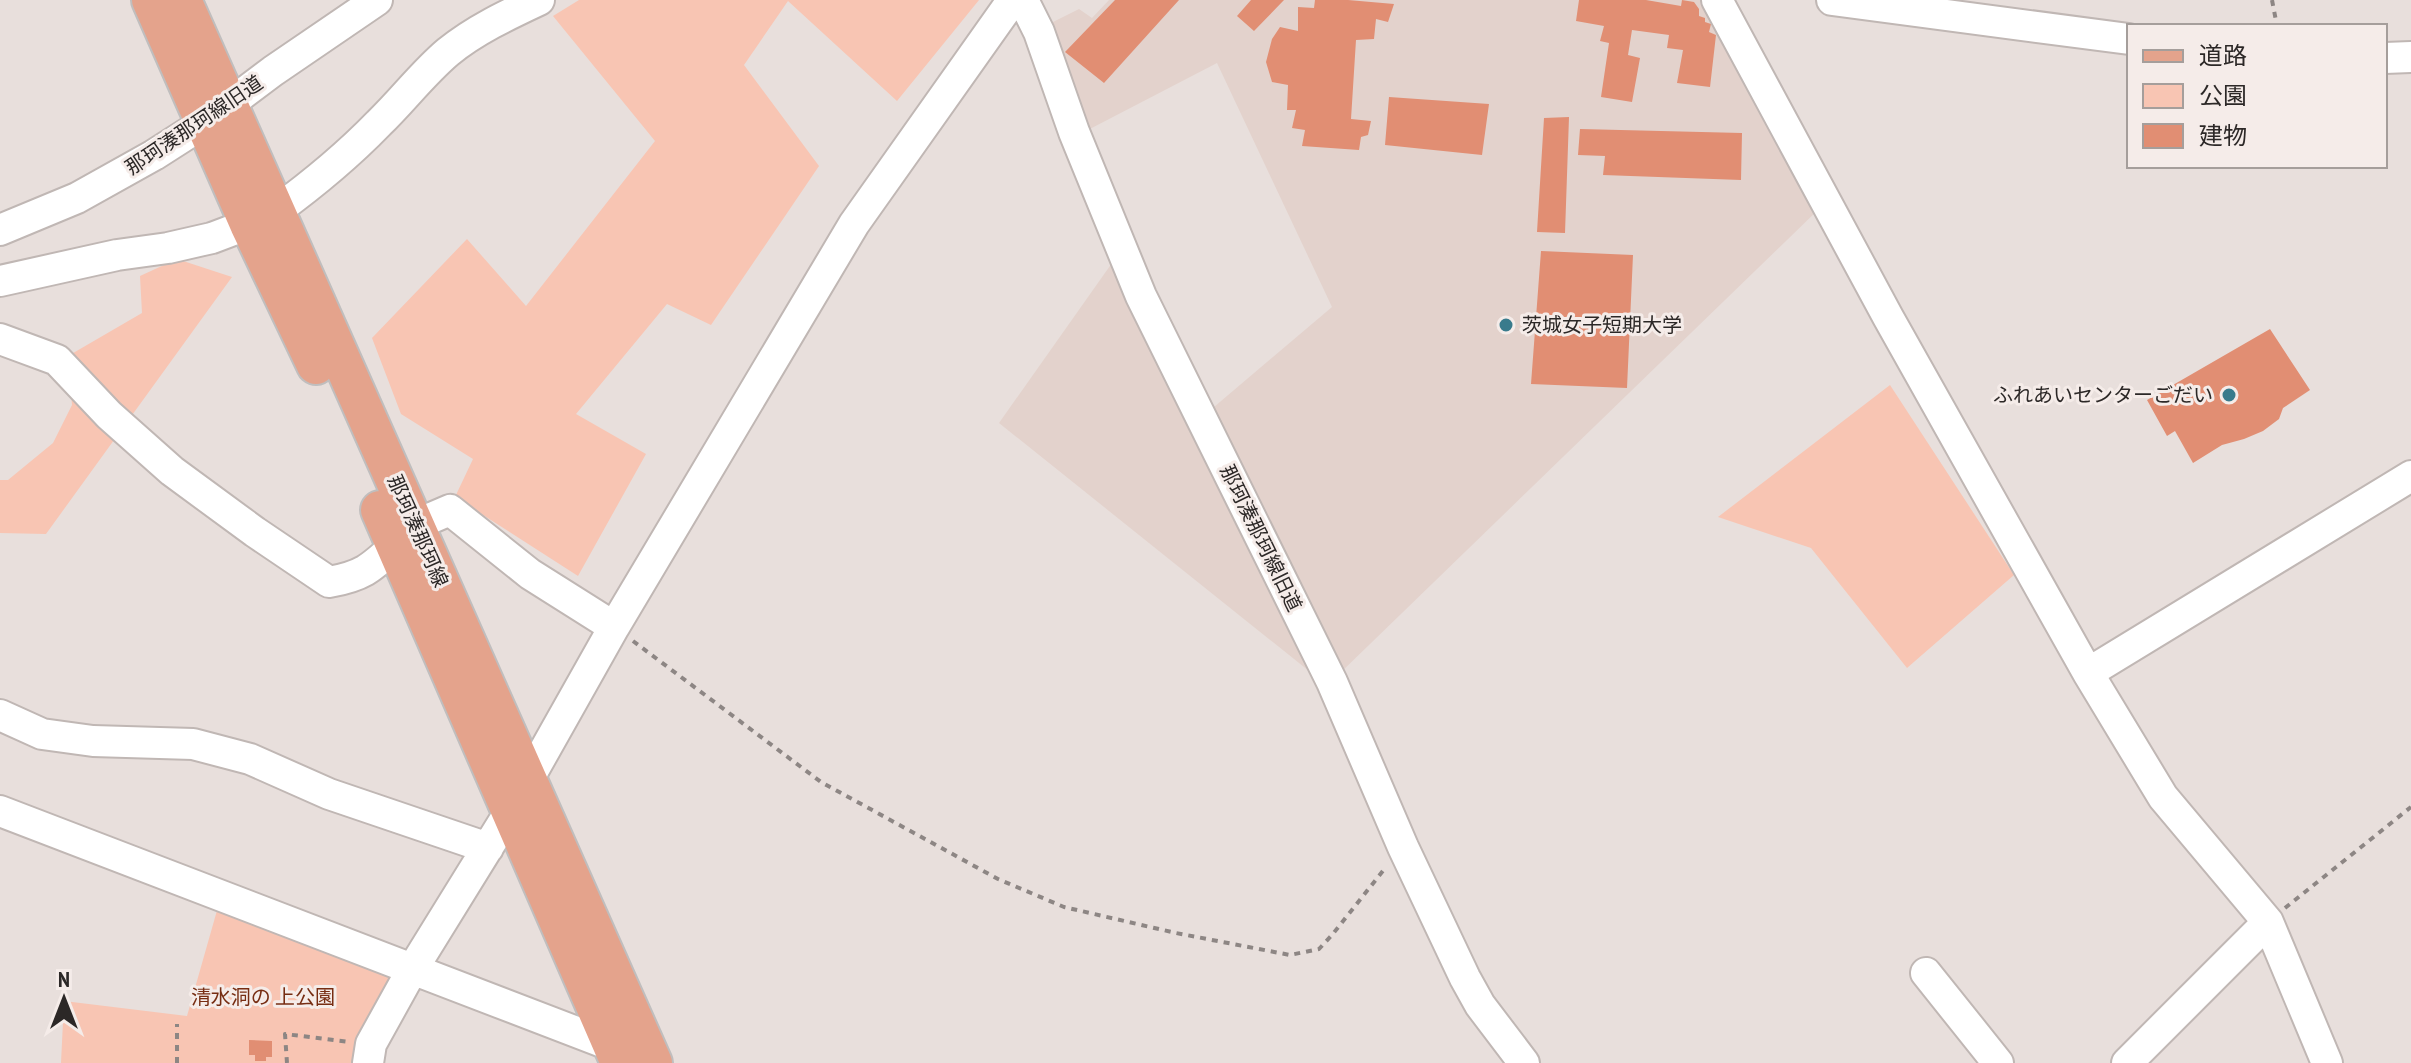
<svg xmlns="http://www.w3.org/2000/svg" width="2411" height="1063" font-family="'PT Sans Narrow','Noto Sans JP',sans-serif">
	<style>
		.built { fill: #e3d2cc }
		.green { fill: #f8c5b3 }
		.building { fill: #e18e73 }
		.lines { fill: none; stroke-linecap: round; stroke-linejoin: round }
		.minor-casing { stroke: #c0b7b4; stroke-width: 34 }
		.major-casing { stroke: #c0bebe; stroke-width: 42 }
		.path { stroke: #8d8684; stroke-width: 4; stroke-dasharray: 6 6; stroke-linecap: butt }
		.minor { stroke: #fff; stroke-width: 30 }
		.major { stroke: #e4a38c; stroke-width: 38 }
		.poi-dot { fill: #397b8c; stroke: #f5ece9; stroke-width: 3 }
		.labels { text-anchor: middle; stroke-width: 6; stroke-linejoin: round; paint-order: stroke }
		.street-label { font-size: 20px; fill: #2c2827; stroke: #f5ece9 }
		.poi-label { font-size: 20px; fill: #2c2827; stroke: #f5ece9; text-anchor: start }
		.park-label { font-size: 20px; fill: #772d12; stroke: #f5ece9 }
	</style>
	<rect width="100%" height="100%" fill="#e8dfdc"/>
	<!-- built -->
	<path class="built" d="M 1109,0 L 1703,0 L 1821,207 L 1337,676 L 1319,679 L 999,423 L 1112,263 L 1194,424 L 1332,307 L 1217,63 L 1086,131 L 1047,25 L 1079,9 L 1092,18 Z"/>
	<!-- green -->
	<path class="green" d="M 579,0 L 979,0 L 897,101 L 788,1 L 744,65 L 819,166 L 711,325 L 667,304 L 576,414 L 646,454 L 578,576 L 455,497 L 473,459 L 401,414 L 372,338 L 467,239 L 526,306 L 655,141 L 553,16 Z
		M 177,259 L 232,277 L 46,534 L 0,533 L 0,480 L 8,480 L 53,443 L 72,405 L 68,356 L 142,313 L 140,276 Z
		M 1890,385 L 2014,575 L 1907,668 L 1811,548 L 1718,517 Z
		M 218,907 L 395,978 L 383,1063 L 61,1063 L 64,1001 L 187,1016 Z"/>
	<!-- building -->
	<path class="building" d="M 1115,0 L 1179,0 L 1104,83 L 1065,52 Z
		M 1251,0 L 1284,0 L 1254,31 L 1237,16 Z
		M 1315,0 L 1348,0 L 1394,4 L 1388,22 L 1376,19 L 1374,39 L 1356,40 L 1351,119 L 1371,121 L 1368,135 L 1361,137 L 1359,150 L 1302,146 L 1305,130 L 1292,128 L 1296,110 L 1287,110 L 1288,85 L 1272,82 L 1266,62 L 1272,39 L 1280,27 L 1298,31 L 1298,7 L 1314,8 Z
		M 1579,0 L 1646,0 L 1681,6 L 1682,0 L 1694,2 L 1699,9 L 1699,16 L 1705,18 L 1705,22 L 1711,24 L 1709,32 L 1716,35 L 1710,87 L 1677,83 L 1683,50 L 1667,48 L 1669,35 L 1632,30 L 1628,55 L 1640,58 L 1632,102 L 1601,97 L 1609,43 L 1600,41 L 1604,26 L 1576,21 Z
		M 1389,97 L 1489,104 L 1482,155 L 1385,145 Z
		M 1569,117 L 1565,233 L 1537,232 L 1544,118 Z
		M 1580,129 L 1742,133 L 1741,180 L 1603,175 L 1605,156 L 1578,155 Z
		M 1541,251 L 1633,255 L 1627,388 L 1531,384 Z
		M 2270,329 L 2310,390 L 2283,408 L 2279,419 L 2263,431 L 2244,439 L 2222,445 L 2193,463 L 2175,431 L 2167,436 L 2147,400 Z
		M 249,1040 L 272,1041 L 272,1057 L 266,1057 L 266,1061 L 255,1061 L 255,1055 L 249,1055 Z"/>
	<g class="lines">
		<defs>
			<path id="minor" d="M 1023,0 L 1039,32 L 1074,132 L 1141,296 L 1332,682 L 1403,847 L 1465,978 L 1480,1005 L 1524,1063
				M 1717,0 L 1888,317 L 2088,673 L 2163,797 L 2268,922 L 2327,1063
				M 1832,0 L 2129,39
				M 2385,58 L 2411,57
				M 276,211 C 313,184 347,156 379,123 C 403,100 422,74 448,52 C 475,30 507,15 539,0
				M 0,230 L 77,198 L 154,155 L 204,123 L 273,71 L 377,0
				M 0,281 L 117,255 L 168,248 L 212,238 L 249,224
				M 0,339 L 57,360 L 109,415 L 172,471 L 255,532 L 329,582 C 363,576 371,568 395,546
				M 415,525 L 450,510 L 530,574 L 614,627
				M 2088,673 L 2411,476
				M 0,715 L 42,734 L 93,741 L 193,744 L 250,759 L 329,794 L 488,848
				M 0,811 L 626,1051
				M 1926,973 L 1998,1063
				M 368,1063 L 371,1044 L 412,970 L 511,810 L 614,627 L 854,224 L 1009,5 L 1010,0
				M 2127,1063 L 2268,922"/>
			<path id="major" d="M 151,0 L 249,224 L 316,365
				M 182,0 L 653,1063
				M 380,510 L 620,1063"/>
		</defs>
		<!-- minor casing -->
		<use href="#minor" class="minor-casing"/>
		<!-- major casing -->
		<use href="#major" class="major-casing"/>
		<!-- path -->
		<path class="path" d="M 2272,0 L 2277,26
			M 633,641 L 821,782 L 998,879 L 1064,907 L 1176,933 L 1290,955 L 1319,949 L 1332,935 L 1386,867
			M 2285,908 L 2411,807
			M 177,1063 L 177,1024
			M 287,1063 L 285,1034 L 349,1042"/>
		<!-- minor -->
		<use href="#minor" class="minor"/>
		<!-- major -->
		<use href="#major" class="major"/>
	</g>
	<!-- markers -->
	<g class="poi-dot">
		<circle cx="1506" cy="325" r="8"/>
		<circle cx="2229" cy="395" r="8"/>
	</g>
	<g class="labels">
		<!-- street labels -->
		<g class="street-label">
			<text transform="translate(194 125) rotate(-34)" y="7">那珂湊那珂線旧道</text>
			<text transform="translate(418 531) rotate(66)" y="7">那珂湊那珂線</text>
			<text transform="translate(1261 538) rotate(64)" y="7">那珂湊那珂線旧道</text>
		</g>
		<!-- poi labels -->
		<g class="poi-label">
			<text x="1522" y="332">茨城女子短期大学</text>
			<text x="2213" y="402" text-anchor="end">ふれあいセンターごだい</text>
		</g>
		<!-- park labels -->
		<g class="park-label">
			<text x="263" y="1004">清水洞の 上公園</text>
		</g>
	</g>
	<!-- legend -->
	<rect x="2127" y="24" width="260" height="144" fill="#f5ece9" stroke="#a59e9b" stroke-width="2"/>
	<rect x="2143" y="50" width="40" height="12" fill="#e4a38c" stroke="#a59e9b" stroke-width="2"/>
	<text x="2199" y="64" font-size="24" fill="#2c2827">道路</text>
	<rect x="2143" y="84" width="40" height="24" fill="#f8c5b3" stroke="#a59e9b" stroke-width="2"/>
	<text x="2199" y="104" font-size="24" fill="#2c2827">公園</text>
	<rect x="2143" y="124" width="40" height="24" fill="#e18e73" stroke="#a59e9b" stroke-width="2"/>
	<text x="2199" y="144" font-size="24" fill="#2c2827">建物</text>
	<!-- north arrow -->
	<g transform="translate(64 999)" stroke="#f5ece9" stroke-width="6" paint-order="stroke">
	<path d="M0-6L14 30L0 20L-14 30Z" fill="#2c2827"/>
	<text y="-12" font-size="22" font-weight="bold" text-anchor="middle" fill="#2c2827">N</text>
	</g>
</svg>
